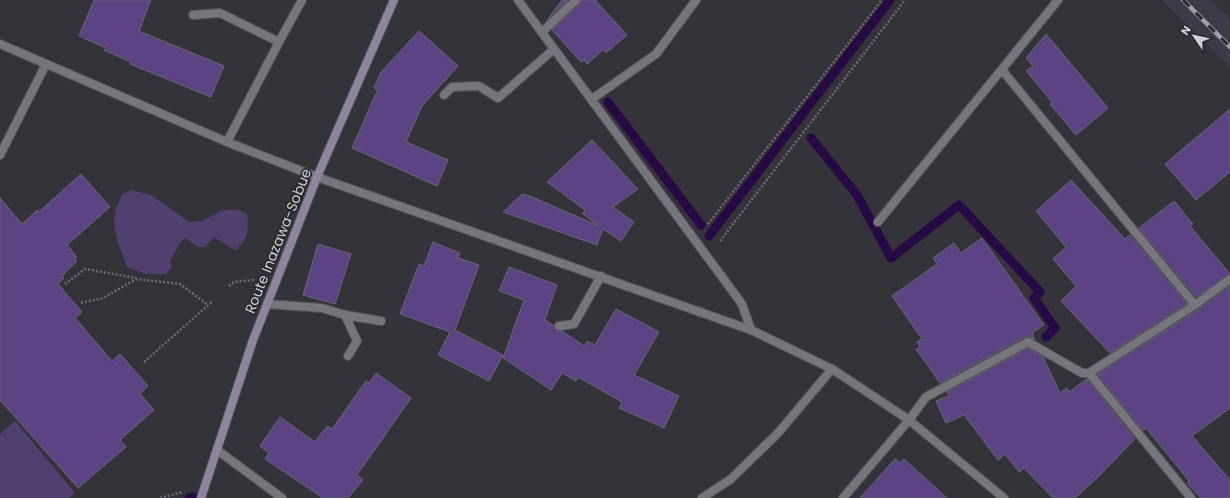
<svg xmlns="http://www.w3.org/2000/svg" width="1230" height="498" font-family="Poppins,sans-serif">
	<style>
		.built { fill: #3e3a47 }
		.green { fill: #513f6f }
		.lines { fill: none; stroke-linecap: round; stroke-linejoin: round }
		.stream { stroke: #270945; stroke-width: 9 }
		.building { fill: #5c4383; stroke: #69676e }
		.service-casing { stroke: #535257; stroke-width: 10 }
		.minor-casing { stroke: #535257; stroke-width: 10 }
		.tertiary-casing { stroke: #535257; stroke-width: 10 }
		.secondary-casing { stroke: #535257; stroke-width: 10 }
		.path { stroke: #6e6c72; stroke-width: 2.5; stroke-dasharray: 2 2; stroke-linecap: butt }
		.service { stroke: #77747c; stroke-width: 8 }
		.minor { stroke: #77747c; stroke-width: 8 }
		.tertiary { stroke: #77747c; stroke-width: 8 }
		.secondary { stroke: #8e849f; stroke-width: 8 }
		.rail-casing { stroke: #9f9ea3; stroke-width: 4.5 }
		.rail { stroke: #2b292f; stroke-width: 3; stroke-dasharray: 9; stroke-linecap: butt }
		.labels { text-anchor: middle; stroke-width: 3.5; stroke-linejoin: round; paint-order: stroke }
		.street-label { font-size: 14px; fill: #d2d1d5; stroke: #2b292f }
	</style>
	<rect width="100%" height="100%" fill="#35333a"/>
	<!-- built -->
	<path class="built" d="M 1162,0 L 1211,0 L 1230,19 L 1230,67 Z"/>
	<!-- green -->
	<path class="green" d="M 131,190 L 151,195 L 189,222 L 202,221 L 221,211 L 236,209 L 247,214 C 249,230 248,239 236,250 C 227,247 223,241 214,238 L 209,242 L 205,247 L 199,247 L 185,238 L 180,243 L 170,261 L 172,267 L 166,274 L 145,274 L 127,267 L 117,240 L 114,223 L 116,208 L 122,195 Z
		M 15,421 L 75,493 L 69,498 L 0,498 L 0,434 Z"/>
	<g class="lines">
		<!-- stream -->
		<path class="stream" d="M 608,102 L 701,225
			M 811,138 L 857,195 L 891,258 L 959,205 L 1040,292 L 1034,298 L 1055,328 L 1046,337
			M 709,236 L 890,0
			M 189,498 L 194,497"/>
	</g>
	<!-- building -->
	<path class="building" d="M 94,0 L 151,0 L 139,31 L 224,66 L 211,97 L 130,64 L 131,62 L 104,50 L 106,48 L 79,36 Z
		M 562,0 L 568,0 L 547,20 Z
		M 581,0 L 595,0 L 627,35 L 606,53 L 603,50 L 587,64 L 584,60 L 581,62 L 552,30 L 580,4 Z
		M 419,31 L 458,66 L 422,106 L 406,142 L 448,160 L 437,186 L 352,148 L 378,89 L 374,88 L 381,72 Z
		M 1046,34 L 1108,108 L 1076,135 L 1050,104 L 1052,102 L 1026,71 L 1033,66 L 1026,58 Z
		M 1230,109 L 1230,172 L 1196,200 L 1165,164 Z
		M 592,140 L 638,189 L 613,207 L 634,222 L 621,241 L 603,229 L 597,245 L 503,212 L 522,194 L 532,197 L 599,226 L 583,214 L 585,210 L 547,182 Z
		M 81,174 L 110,207 L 67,245 L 77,257 L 75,259 L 77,261 L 62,276 L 64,278 L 58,284 L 82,312 L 75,318 L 112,361 L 120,354 L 148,386 L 140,394 L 154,410 L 120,440 L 126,447 L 78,488 L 0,400 L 0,198 L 22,224 L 37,210 L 39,212 Z
		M 1071,180 L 1125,239 L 1130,235 L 1187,304 L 1110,353 L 1061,301 L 1076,286 L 1053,259 L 1066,247 L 1036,211 Z
		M 1174,201 L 1193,224 L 1190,226 L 1230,274 L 1196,297 L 1139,228 Z
		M 982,238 L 1044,325 L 1032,333 L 1035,340 L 1030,337 L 1025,337 L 940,383 L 916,349 L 920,347 L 917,342 L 922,339 L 892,296 L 937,264 L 933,258 L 954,243 L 961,253 Z
		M 433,242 L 460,253 L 458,258 L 479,265 L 455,330 L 503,355 L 489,381 L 438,355 L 450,332 L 400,314 L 419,264 L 424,266 Z
		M 318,244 L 351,254 L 335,304 L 303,295 Z
		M 509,267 L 557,285 L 545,320 L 554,326 L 557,331 L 562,331 L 584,346 L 587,341 L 595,345 L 616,309 L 659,332 L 634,375 L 679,396 L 664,428 L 619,408 L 622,402 L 578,377 L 576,381 L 562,373 L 551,390 L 503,358 L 524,300 L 499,291 Z
		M 1230,286 L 1230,408 L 1192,436 L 1230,480 L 1230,498 L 1201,498 L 1187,483 L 1189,481 L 1146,428 L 1143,431 L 1097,374 L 1198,310 Z
		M 1028,348 L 1043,357 L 1060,393 L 1067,388 L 1069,392 L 1087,379 L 1135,439 L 1096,479 L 1075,498 L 1053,498 L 1024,468 L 1019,472 L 1005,454 L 998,460 L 964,415 L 946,423 L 936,401 L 949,396 L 947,392 Z
		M 376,373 L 411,398 L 357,475 L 363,480 L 348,498 L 323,498 L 265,459 L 269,453 L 260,446 L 280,417 L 315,442 L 327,426 L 332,429 L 366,381 L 369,383 Z
		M 895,459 L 900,463 L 904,459 L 947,498 L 860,498 Z"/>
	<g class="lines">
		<defs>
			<path id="service" d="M 193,15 L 220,13 L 279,42
				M 542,32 L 576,0
				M 444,95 L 452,87 L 479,86 L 498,98 L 554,49
				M 0,155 L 46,64
				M 267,304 L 322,308 L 345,315 L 381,321
				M 345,315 L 357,341 L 348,356
				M 559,326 L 574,324 L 601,276"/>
			<path id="minor" d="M 518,0 L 742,304 L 751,330
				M 1002,70 L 1195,305
				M 592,99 L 656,54 L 696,0
				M 227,142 L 279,42 L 302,0
				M 878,222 L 1058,0
				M 1089,373 L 1191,498
				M 217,450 L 282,498
				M 702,498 L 731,479 L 778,433 L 832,369
				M 843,498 L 909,420 L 926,397 L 1028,342 L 1082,373 L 1089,373 L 1195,305 L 1230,279"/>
			<path id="tertiary" d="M 0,44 L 227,142 L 317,177 L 751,330 L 832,369 L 867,392 L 909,420 L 1004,498"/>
			<path id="secondary" d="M 201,498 L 253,340 L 317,177 L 394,0"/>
		</defs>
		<!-- service casing -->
		<use href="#service" class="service-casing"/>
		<!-- minor casing -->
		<use href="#minor" class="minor-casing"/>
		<!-- tertiary casing -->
		<use href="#tertiary" class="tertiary-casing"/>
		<!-- secondary casing -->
		<use href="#secondary" class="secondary-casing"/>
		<!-- path -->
		<path class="path" d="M 708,224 L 882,0
			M 720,241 L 905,0
			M 65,284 L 85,269 L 136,278
			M 229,286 L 234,282 L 254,280
			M 81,303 L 103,298 L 136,279 L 180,284 L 208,305
			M 144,362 L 213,301
			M 160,498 L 182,492"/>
		<!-- service -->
		<use href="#service" class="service"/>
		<!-- minor -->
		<use href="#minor" class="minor"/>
		<!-- tertiary -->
		<use href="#tertiary" class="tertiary"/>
		<!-- secondary -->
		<use href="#secondary" class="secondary"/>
		<defs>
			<path id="rail" d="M 1183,0 L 1230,47"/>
		</defs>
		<!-- rail casing -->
		<use href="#rail" class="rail-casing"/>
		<!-- rail -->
		<use href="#rail" class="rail"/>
	</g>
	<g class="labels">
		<!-- street labels -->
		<g class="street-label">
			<text transform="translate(278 241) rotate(-68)" y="5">Route Inazawa-Sobue</text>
		</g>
	</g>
	<!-- north arrow -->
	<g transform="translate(1194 36) rotate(304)" stroke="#2b292f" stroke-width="3" paint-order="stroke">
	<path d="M0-3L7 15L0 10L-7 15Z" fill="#d2d1d5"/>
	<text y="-6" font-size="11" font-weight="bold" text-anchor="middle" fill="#d2d1d5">N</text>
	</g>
</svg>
